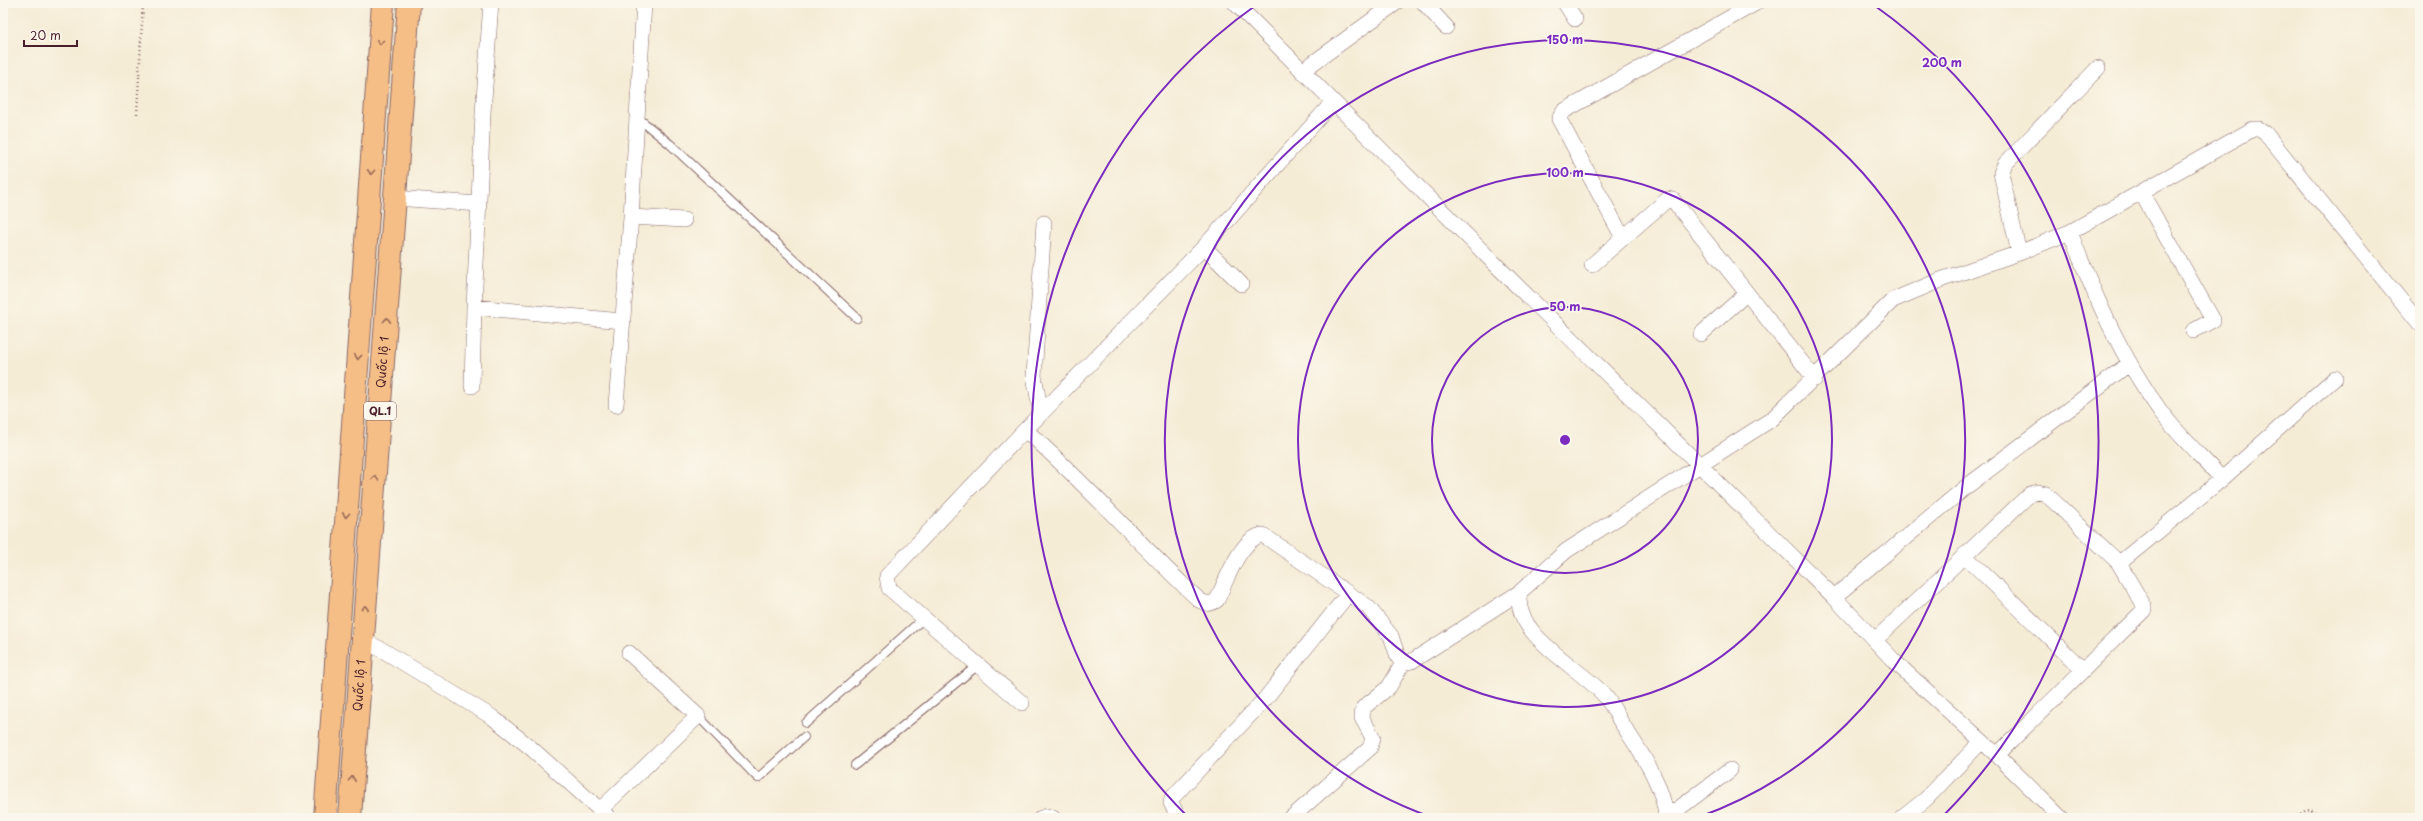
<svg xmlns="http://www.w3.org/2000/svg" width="2423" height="821" font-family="'Playpen Sans',sans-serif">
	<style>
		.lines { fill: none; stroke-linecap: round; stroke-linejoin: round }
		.service-casing { stroke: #866767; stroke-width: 10 }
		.minor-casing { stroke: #866767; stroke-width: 16 }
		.trunk-casing { stroke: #866767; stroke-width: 24 }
		.path { stroke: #866767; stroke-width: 2.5; stroke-dasharray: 1 3; stroke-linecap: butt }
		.service { stroke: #fff; stroke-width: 8 }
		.minor { stroke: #fff; stroke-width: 15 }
		.trunk { stroke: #f6be87; stroke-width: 22 }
		.oneway { stroke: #976754 }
		.ring { fill: none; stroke: #7b2cbf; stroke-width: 2 }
		.labels { text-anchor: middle; stroke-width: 3.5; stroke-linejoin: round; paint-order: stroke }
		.shield { fill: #fbf7ec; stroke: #7f6065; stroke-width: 1 }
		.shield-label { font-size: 11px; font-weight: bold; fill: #4a1f2b }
		.street-label { font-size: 12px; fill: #4a1f2b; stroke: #fbf7ec }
		.centre { fill: #7b2cbf; stroke: #fbf7ec; stroke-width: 2 }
		.ring-label { font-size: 12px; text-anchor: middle; font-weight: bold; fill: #7b2cbf; stroke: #fbf7ec; stroke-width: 3.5; stroke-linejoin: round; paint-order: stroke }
	</style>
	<rect width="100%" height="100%" fill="#fbf7ec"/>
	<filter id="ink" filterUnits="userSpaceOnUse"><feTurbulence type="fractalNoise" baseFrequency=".025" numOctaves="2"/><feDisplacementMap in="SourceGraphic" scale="8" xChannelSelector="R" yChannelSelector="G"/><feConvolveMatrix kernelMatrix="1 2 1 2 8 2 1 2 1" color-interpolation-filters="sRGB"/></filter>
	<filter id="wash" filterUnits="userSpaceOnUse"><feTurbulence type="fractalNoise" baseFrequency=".012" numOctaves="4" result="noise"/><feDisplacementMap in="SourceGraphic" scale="16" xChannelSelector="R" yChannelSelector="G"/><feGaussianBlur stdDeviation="0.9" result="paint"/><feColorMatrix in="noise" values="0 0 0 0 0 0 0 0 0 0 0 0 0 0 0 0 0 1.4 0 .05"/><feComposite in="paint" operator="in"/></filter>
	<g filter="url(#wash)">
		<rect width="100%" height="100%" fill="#f5ecd6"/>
	</g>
	<g filter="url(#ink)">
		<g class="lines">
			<defs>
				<path id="service" d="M 638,118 L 670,144 L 857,318
					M 698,716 L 758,778 L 804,737
					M 806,723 L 925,617
					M 855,765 L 978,665"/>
				<path id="minor" d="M 491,3 L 483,113 L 474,307 L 622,321
					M 1235,3 L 1500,269 L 1834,597 L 1895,662 L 1997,755 L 2061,818
					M 1424,3 L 1446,27
					M 1565,3 L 1575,19
					M 1302,71 L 1396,3
					M 2141,192 L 2213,320 L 2193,331
					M 395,198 L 479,204
					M 631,217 L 684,220
					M 2070,232 C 2094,295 2121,357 2161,412 C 2179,436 2202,457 2222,479
					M 1623,238 L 1559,119 L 1564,111 L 1756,3
					M 1204,247 L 1241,284
					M 2019,253 L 2001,173 L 2005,164 L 2098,68
					M 1592,265 L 1668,199 L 1673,200 L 1815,379
					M 1701,334 L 1747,293
					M 472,386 L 474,307
					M 616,405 L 631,217 L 644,3
					M 1041,413 L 1034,376 L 1044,223
					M 1024,431 L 1030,434 C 1089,487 1141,546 1199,600 C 1206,604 1210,605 1217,600 C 1226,581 1241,537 1263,535 L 1368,607 L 1391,636 L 1398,657 L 1403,663 L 1412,661 L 1520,592
					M 1964,555 L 2083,670
					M 1834,597 L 1966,487 L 2130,363
					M 363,640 L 384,651 L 492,717 L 531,748 L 609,818
					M 1875,640 L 2030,494 L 2038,492 L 2046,494 L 2118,562 L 2122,561 L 2222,479 L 2335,378
					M 1022,703 L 889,588 L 887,576 L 1024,431 L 1204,247 L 1333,102
					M 1997,755 L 2144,610 L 2144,606 L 2118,562
					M 600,810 L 698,716 L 629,653
					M 1041,818 L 1047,816 L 1053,818
					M 1179,818 L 1171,803 L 1172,798 L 1265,699 L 1348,594
					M 1291,818 L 1370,748 L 1373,738 L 1362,718 L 1363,708 L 1389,687 L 1403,663
					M 1666,818 C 1664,784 1639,750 1621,722 C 1616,714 1612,704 1605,696 C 1581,668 1510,634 1520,592 L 1566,551 L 1772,419 L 1893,300 L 1943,279 L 2019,253 L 2070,232 L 2253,129 L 2259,129 L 2265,133 L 2420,324
					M 1666,818 L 1730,770
					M 1902,818 L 1926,799 L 1981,742"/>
				<g id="trunk">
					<path d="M 325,818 L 383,3"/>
					<path id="s1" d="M 350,818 L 409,3"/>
				</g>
			</defs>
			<!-- service casing -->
			<use href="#service" class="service-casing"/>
			<!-- minor casing -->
			<use href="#minor" class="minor-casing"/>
			<!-- trunk casing -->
			<use href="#trunk" class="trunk-casing"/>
			<!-- path -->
			<path class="path" d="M 137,114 L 143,3
				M 2294,818 L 2305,811 L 2311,810 L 2322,818"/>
			<!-- service -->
			<use href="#service" class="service"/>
			<!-- minor -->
			<use href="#minor" class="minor"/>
			<!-- trunk -->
			<use href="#trunk" class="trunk"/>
		</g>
		<!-- one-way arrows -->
		<defs><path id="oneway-chevron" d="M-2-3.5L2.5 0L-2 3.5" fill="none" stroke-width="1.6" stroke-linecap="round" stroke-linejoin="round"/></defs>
		<g class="oneway">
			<use href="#oneway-chevron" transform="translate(380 42) rotate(94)"/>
			<use href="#oneway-chevron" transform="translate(371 172) rotate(94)"/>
			<use href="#oneway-chevron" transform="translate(387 320) rotate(-86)"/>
			<use href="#oneway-chevron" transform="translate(358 357) rotate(95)"/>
			<use href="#oneway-chevron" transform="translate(375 478) rotate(-86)"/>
			<use href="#oneway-chevron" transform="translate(346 515) rotate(94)"/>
			<use href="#oneway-chevron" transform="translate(365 608) rotate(-86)"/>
			<use href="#oneway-chevron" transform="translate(352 779) rotate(-86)"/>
		</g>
	</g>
	<!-- distance rings -->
	<g class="ring">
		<circle cx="1565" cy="440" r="133"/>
		<circle cx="1565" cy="440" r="267"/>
		<path d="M1431 817A400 400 0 1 1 1699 817"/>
		<path d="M1188 817A533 533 0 0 1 1259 3M1871 3A533 533 0 0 1 1942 817"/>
	</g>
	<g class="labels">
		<!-- shield labels -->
		<rect class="shield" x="364" y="402" width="32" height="18" rx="3"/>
		<g class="shield-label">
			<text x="380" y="415">QL.1</text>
		</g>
		<!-- street labels -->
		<g class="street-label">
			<text dy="4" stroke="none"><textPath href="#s1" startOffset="457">Quốc lộ 1</textPath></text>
			<text dy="4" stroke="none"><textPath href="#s1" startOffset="133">Quốc lộ 1</textPath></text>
		</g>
	</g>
	<circle cx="1565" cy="440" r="6" class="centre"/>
	<g class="ring-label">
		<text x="1565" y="44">150 m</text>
		<text x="1942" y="67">200 m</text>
		<text x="1565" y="177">100 m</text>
		<text x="1565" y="311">50 m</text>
	</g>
	<!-- margin -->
	<rect width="2423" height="821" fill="none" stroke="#fbf7ec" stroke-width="16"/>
	<!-- scale -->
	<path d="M24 40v6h53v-6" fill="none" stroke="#4a1f2b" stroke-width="2"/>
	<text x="30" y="40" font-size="12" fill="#4a1f2b" stroke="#fbf7ec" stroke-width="3" paint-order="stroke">20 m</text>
</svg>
